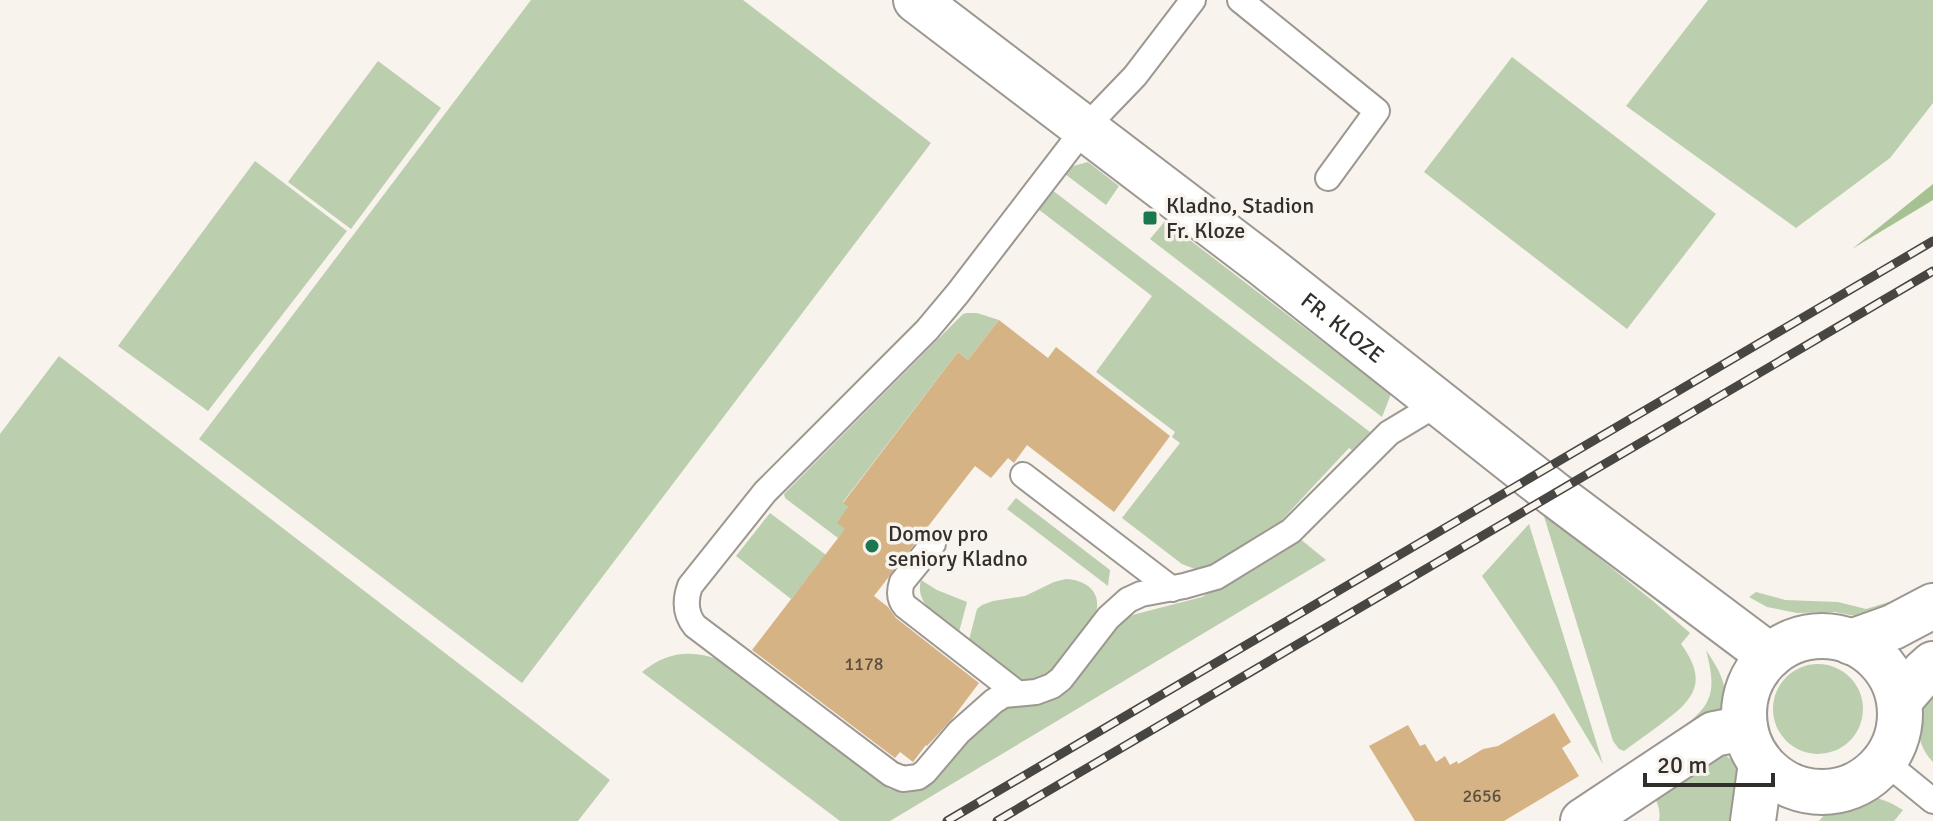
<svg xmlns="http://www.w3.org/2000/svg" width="1933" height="821" font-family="Signika,sans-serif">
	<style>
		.green { fill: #bbcead }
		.forest { fill: #a6c292 }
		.building { fill: #d5b385 }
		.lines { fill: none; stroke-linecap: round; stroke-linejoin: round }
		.service-casing { stroke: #9c9790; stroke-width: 28 }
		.minor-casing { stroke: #9c9790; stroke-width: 48 }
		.service { stroke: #fff; stroke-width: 24 }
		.minor { stroke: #fff; stroke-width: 44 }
		.rail-casing { stroke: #484643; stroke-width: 9 }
		.rail { stroke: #f8f3ec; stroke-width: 6; stroke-dasharray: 18; stroke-linecap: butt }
		.poi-dot { fill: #1b774d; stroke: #f8f3ec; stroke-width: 3 }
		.labels { text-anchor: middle; stroke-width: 7; stroke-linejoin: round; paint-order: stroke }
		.number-label { font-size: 18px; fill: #5a5042 }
		.poi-label { font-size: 22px; fill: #312f2c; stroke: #f8f3ec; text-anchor: start }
		.street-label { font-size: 22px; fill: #312f2c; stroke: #f8f3ec }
	</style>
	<rect width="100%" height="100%" fill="#f8f3ec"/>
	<!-- green -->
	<path class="green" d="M 531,0 L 743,0 L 931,143 L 522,683 L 199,439 Z
		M 1708,0 L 1933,0 L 1933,103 L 1890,158 L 1796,228 L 1626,106 Z
		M 1512,57 L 1716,214 L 1627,329 L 1424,172 Z
		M 378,61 L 441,108 L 351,229 L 288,182 Z
		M 255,161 L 347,231 L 208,411 L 118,346 Z
		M 1088,162 L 1119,186 L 1106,205 L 1065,174 L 1073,166 Z
		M 1052,190 L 1370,432 L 1352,450 L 1349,448 L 1279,523 L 1208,567 L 1195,569 L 1182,564 L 1122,518 L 1180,443 L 1172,437 L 1175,432 L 1096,372 L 1152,296 L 1038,209 Z
		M 1165,221 L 1391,394 L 1382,417 L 1150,239 Z
		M 967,313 L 977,313 L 999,320 L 968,360 L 958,352 L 843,502 L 848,507 L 846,529 L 838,538 L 785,498 L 784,494 L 963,314 Z
		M 59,356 L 610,780 L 578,821 L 0,821 L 0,434 Z
		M 1016,498 L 1110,570 L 1108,586 L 1007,509 Z
		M 770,513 L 826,555 L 791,599 L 736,556 Z
		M 1543,513 L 1653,601 L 1690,633 L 1681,644 C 1709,682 1694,700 1661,724 C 1649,733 1636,742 1624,751 L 1619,749 L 1613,741 Z
		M 1529,524 L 1603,764 L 1555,684 L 1482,576 Z
		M 1299,538 L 1326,560 L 890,821 L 840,821 L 642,672 C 666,652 691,649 720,660 L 889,789 L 903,793 L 911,792 L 929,784 L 965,737 L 1126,618 L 1136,614 L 1202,597 Z
		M 1066,579 C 1088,580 1103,594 1095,615 L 1041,683 L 1023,682 L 969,640 L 977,609 L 982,605 L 993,601 L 1025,596 L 1054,582 Z
		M 921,580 L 937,590 L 967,602 L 959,632 C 942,619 914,606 921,580 Z
		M 1756,592 L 1785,600 L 1838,602 L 1866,609 L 1889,602 L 1900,602 L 1865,618 L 1835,612 L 1797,613 L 1767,607 L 1749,597 Z
		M 1706,650 C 1720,672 1733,690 1718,715 L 1634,764 C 1649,752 1664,741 1679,730 C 1713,705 1717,692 1706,650 Z
		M1773 709a45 45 0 1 1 90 0a45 45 0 1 1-90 0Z
		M 1933,686 L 1933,762 C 1911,740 1917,710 1933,686 Z
		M 1721,752 L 1741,767 L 1738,821 L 1659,821 C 1661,808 1657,801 1650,790 Z
		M 1864,797 C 1879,797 1890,802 1903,810 L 1894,821 L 1819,821 C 1831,806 1845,799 1864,797 Z"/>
	<!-- forest -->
	<path class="forest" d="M 1933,184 L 1933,200 L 1852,249 Z"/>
	<!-- building -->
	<path class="building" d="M 999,320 L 1048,358 L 1056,347 L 1170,436 L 1114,512 L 1027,445 L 1014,463 L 1008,458 L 991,478 L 975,466 L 874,596 L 888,607 L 896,618 L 979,683 L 952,719 L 927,746 L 926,745 L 913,762 L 900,752 L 895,758 L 752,650 L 845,529 L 837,523 L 848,507 L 843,503 L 958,352 L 968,360 Z
		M 1554,713 L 1571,742 L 1562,748 L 1579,776 L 1504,821 L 1415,821 L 1369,746 L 1408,725 L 1420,746 L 1425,744 L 1436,762 L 1445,756 L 1450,765 L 1457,761 L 1458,764 L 1483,749 L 1498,746 Z"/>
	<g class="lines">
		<defs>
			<path id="service" d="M 1193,0 L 1135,76 L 1084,129 L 958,293 L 927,330 L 765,492 L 690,586 C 685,600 685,614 695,626 L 891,774 L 903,779 L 918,777 L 925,772 L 959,732 L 994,701 L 1004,695 L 1036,692 L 1052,686 L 1061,679 L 1108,618 L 1128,600 L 1141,594 L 1184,586 L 1216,577 L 1291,531 L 1389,433 L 1439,403
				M 1240,0 L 1377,111 L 1328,178
				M 1023,475 L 1172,589
				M 933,544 L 902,582 C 899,591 899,599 905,606 L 1017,693
				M 1884,761 L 1933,801"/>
			<g id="minor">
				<path id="s1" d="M 916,0 L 1263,264 L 1554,494 L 1770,656"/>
				<circle cx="1822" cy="714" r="78"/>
				<path d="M 1851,642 L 1893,627 L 1933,606"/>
				<path d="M 1900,700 L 1924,672 L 1933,664"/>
				<path d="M 1583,821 L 1714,734 L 1745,728"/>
				<path d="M 1753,821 L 1761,763"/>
			</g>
		</defs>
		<!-- service casing -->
		<use href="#service" class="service-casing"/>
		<!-- minor casing -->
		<use href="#minor" class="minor-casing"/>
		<!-- service -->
		<use href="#service" class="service"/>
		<!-- minor -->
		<use href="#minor" class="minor"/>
		<defs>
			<path id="rail" d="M 947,821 L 1933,241
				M 997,821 L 1933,271"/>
		</defs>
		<!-- rail casing -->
		<use href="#rail" class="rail-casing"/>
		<!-- rail -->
		<use href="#rail" class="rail"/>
	</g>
	<!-- markers -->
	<g class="poi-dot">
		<rect x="1142" y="210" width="16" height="16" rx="4"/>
		<circle cx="872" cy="546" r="8"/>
	</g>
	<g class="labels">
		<!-- number labels -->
		<g class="number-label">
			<text x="864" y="670">1178</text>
			<text x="1482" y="802">2656</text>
		</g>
		<!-- poi labels -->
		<g class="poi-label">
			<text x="1166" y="213">Kladno, Stadion<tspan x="1166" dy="25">Fr. Kloze</tspan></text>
			<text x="888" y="541">Domov pro<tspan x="888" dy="25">seniory Kladno</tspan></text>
		</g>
		<!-- street labels -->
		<g class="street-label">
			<text dy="8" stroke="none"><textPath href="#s1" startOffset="538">FR. KLOZE</textPath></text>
		</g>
	</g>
	<!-- scale -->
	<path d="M1645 773v12h128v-12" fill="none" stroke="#312f2c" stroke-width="4"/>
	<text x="1657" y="773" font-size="24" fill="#312f2c" stroke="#f8f3ec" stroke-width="6" paint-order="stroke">20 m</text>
</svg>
